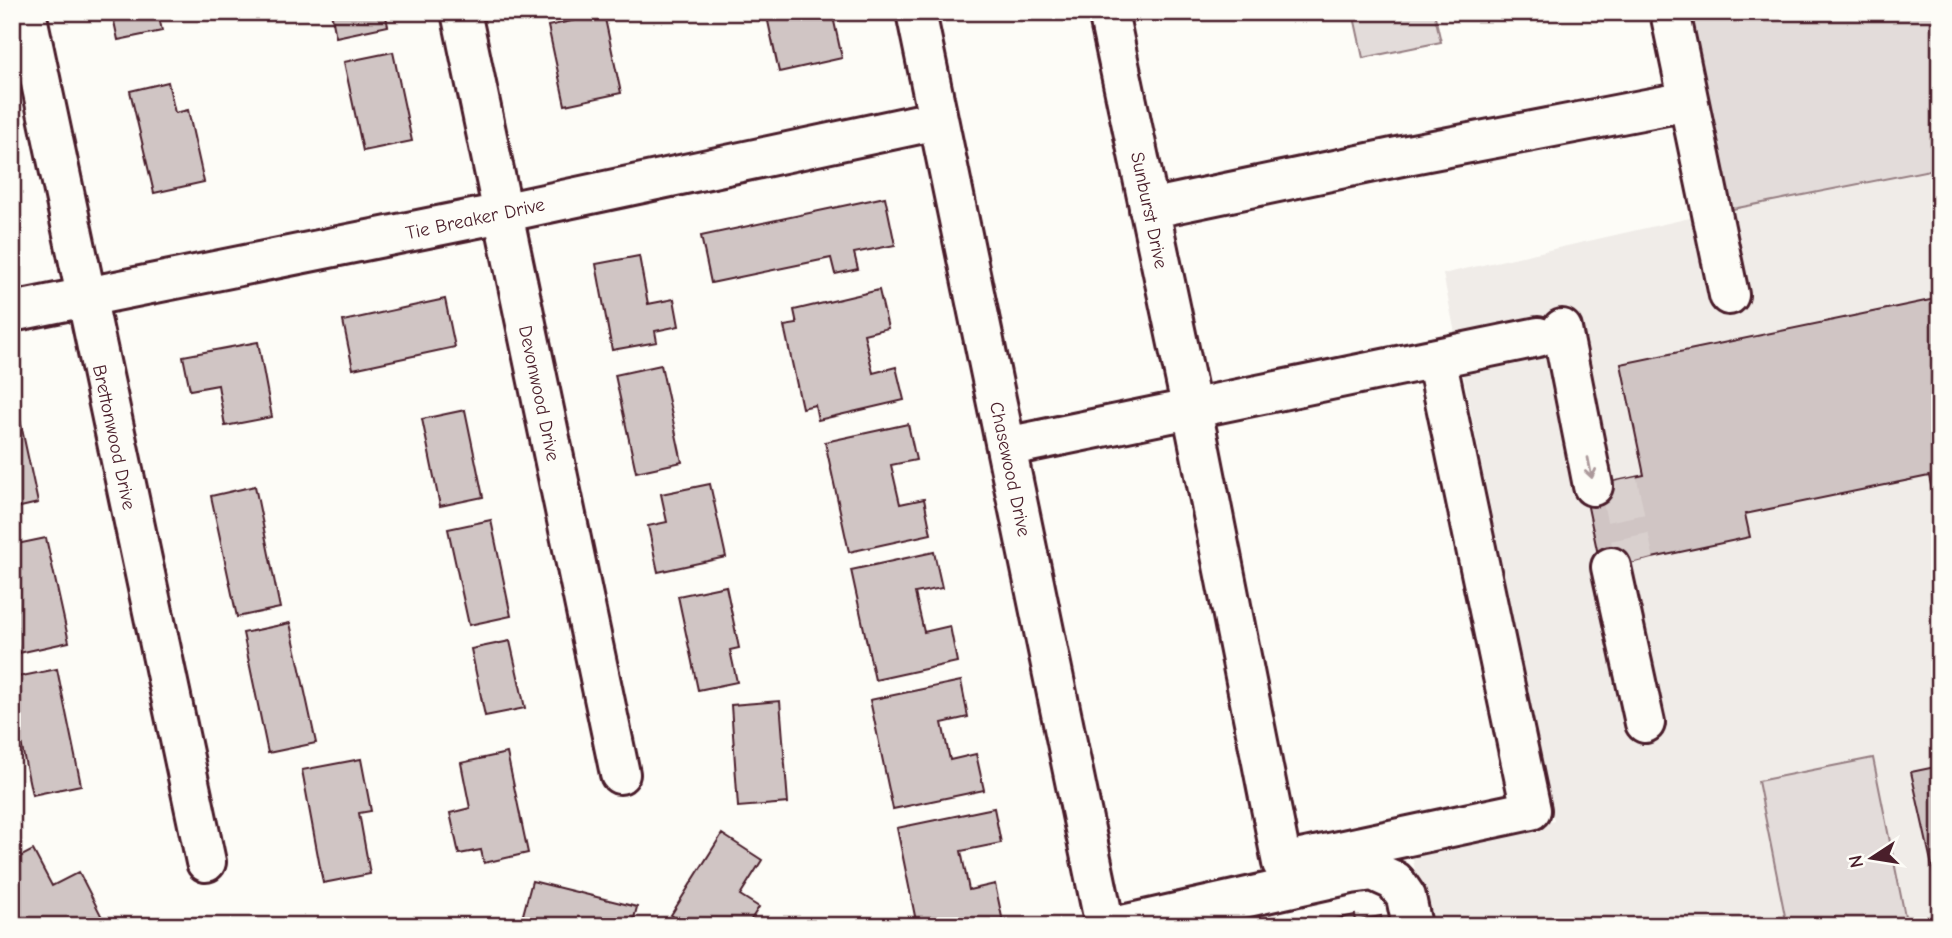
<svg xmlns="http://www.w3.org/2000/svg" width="1952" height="938" font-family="'Comic Neue',sans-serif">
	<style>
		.built { fill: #f0ece8 }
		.green { fill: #e3dcda; stroke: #967e82; stroke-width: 2 }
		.building { fill: #d0c5c4; stroke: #4a1f2b; stroke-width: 2 }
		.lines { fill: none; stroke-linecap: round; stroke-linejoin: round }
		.minor-tunnel { stroke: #d9d0ce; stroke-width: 38; stroke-dasharray: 38 19; stroke-linecap: butt }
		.minor-casing { stroke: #4a1f2b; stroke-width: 44 }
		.minor { stroke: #fdfcf7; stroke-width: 38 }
		.oneway { stroke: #ac999b }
		.labels { text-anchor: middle; stroke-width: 7; stroke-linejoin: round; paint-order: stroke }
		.street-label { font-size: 19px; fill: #4a1f2b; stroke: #fdfcf7 }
	</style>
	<rect width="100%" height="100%" fill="#fdfcf7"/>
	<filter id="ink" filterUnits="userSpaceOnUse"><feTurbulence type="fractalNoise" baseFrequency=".0143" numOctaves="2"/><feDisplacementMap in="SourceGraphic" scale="14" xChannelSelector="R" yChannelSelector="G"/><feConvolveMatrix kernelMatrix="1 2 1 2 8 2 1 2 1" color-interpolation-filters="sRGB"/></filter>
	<g filter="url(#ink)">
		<!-- built -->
		<path class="built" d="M 1940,168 L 1940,926 L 1426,926 L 1412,855 L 1554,821 L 1443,274 L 1712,213 Z"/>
		<!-- green -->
		<path class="green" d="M 1353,12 L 1434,12 L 1441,42 L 1363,58 Z
			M 1670,12 L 1940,12 L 1940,168 L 1712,213 Z
			M 1873,758 L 1907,926 L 1787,926 L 1758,781 Z"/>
		<!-- building -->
		<path class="building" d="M 112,12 L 158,12 L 162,31 L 118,40 Z
			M 331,12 L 385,12 L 388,26 L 336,37 Z
			M 766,12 L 832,12 L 842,58 L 779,72 Z
			M 604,14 L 621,93 L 565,105 L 548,26 Z
			M 393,52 L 412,141 L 363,151 L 344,62 Z
			M 168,82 L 175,113 L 188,110 L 204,182 L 154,193 L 130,91 Z
			M 885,197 L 895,245 L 854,253 L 858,269 L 835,274 L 831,258 L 711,283 L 701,236 Z
			M 639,256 L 648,304 L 674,299 L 679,326 L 655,331 L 657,342 L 612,350 L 596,264 Z
			M 879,290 L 888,328 L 864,334 L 873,373 L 896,367 L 904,400 L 818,420 L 815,405 L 802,408 L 784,326 L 797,324 L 794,310 Z
			M 1940,298 L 1940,526 L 1929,476 L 1745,514 L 1750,537 L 1601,569 L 1584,488 L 1644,475 L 1621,364 Z
			M 445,299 L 455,347 L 353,369 L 343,321 Z
			M 258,342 L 272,417 L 225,426 L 218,385 L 190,390 L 183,356 Z
			M 661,365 L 682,462 L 636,472 L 615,375 Z
			M 17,406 L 38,503 L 12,509 L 12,407 Z
			M 465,410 L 483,497 L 440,506 L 422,419 Z
			M 908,424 L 916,460 L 891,465 L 900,504 L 924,499 L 931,534 L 849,552 L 825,442 Z
			M 710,484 L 726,557 L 658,572 L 648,526 L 667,522 L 661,494 Z
			M 255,486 L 280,608 L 237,617 L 211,496 Z
			M 491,520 L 511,616 L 469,625 L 448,529 Z
			M 46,538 L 69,642 L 19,653 L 12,623 L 12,545 Z
			M 934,552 L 942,588 L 915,593 L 924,632 L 950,626 L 957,662 L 875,680 L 851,570 Z
			M 726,586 L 739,648 L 730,650 L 737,682 L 698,690 L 678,596 Z
			M 290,623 L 316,743 L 268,753 L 243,633 Z
			M 510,641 L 525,708 L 485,716 L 471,649 Z
			M 57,669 L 81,785 L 32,795 L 12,700 L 12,678 Z
			M 961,681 L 968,717 L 942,723 L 950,760 L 976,754 L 984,790 L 893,809 L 870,700 Z
			M 780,701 L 788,803 L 738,807 L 731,705 Z
			M 507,753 L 528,853 L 484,863 L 481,850 L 459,854 L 450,813 L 470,808 L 461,763 Z
			M 361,759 L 371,811 L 359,813 L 370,874 L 323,883 L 302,770 Z
			M 1940,766 L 1940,902 L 1911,772 Z
			M 994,808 L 1001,843 L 961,851 L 969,890 L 995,884 L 1003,922 L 985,926 L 917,926 L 897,828 Z
			M 722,834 L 762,860 L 740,895 L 759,907 L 747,926 L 688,926 L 671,915 Z
			M 33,850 L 52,886 L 79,872 L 105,923 L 100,926 L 12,926 L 12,861 Z
			M 532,881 L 637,907 L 632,926 L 520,926 Z
			M 1355,915 L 1356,921 L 1381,916 L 1383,926 L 1304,926 Z"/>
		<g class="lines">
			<!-- minor-tunnel -->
			<path class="minor-tunnel" d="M 1618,481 L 1635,562"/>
			<defs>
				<path id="minor" d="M 26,12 L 206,862
					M 461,12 L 620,774
					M 916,12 L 1105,926
					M 1108,12 L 1197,434 L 1282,863 L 1531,810 L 1436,358
					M 1670,12 L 1729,295
					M 1149,209 L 1402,156 L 1688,101
					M 12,312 L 502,213 L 938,120
					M 1562,329 L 1593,486
					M 1006,447 L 1538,337
					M 1611,567 L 1645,723
					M 1118,926 L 1351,874 L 1373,871 L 1395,881 L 1406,897 L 1412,926"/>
			</defs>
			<!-- minor casing -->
			<use href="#minor" class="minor-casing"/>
			<!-- minor -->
			<use href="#minor" class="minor"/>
		</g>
		<!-- one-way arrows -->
		<defs><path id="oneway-shaft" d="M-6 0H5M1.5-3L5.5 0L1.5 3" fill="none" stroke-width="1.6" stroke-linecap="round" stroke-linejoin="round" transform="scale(1.75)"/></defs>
		<use class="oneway" href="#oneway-shaft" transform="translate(1590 468) rotate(79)"/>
	</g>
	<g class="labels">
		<!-- street labels -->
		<g class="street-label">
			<text transform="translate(1150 210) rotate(78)" y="7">Sunburst Drive</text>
			<text transform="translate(475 218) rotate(-12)" y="7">Tie Breaker Drive</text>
			<text transform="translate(540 393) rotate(78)" y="7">Devonwood Drive</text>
			<text transform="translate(115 437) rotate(78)" y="7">Brettonwood Drive</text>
			<text transform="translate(1011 469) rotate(78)" y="7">Chasewood Drive</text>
		</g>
	</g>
	<!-- margin -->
	<rect width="1952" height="938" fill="none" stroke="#fdfcf7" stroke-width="42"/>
	<rect x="21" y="21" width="1910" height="896" fill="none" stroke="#4a1f2b" stroke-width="2.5" filter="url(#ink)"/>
	<!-- north arrow -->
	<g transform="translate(1872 858) rotate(258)" stroke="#fdfcf7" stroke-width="5" paint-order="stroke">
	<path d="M0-5L12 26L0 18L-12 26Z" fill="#4a1f2b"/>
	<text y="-10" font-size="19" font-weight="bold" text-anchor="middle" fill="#4a1f2b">N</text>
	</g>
</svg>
